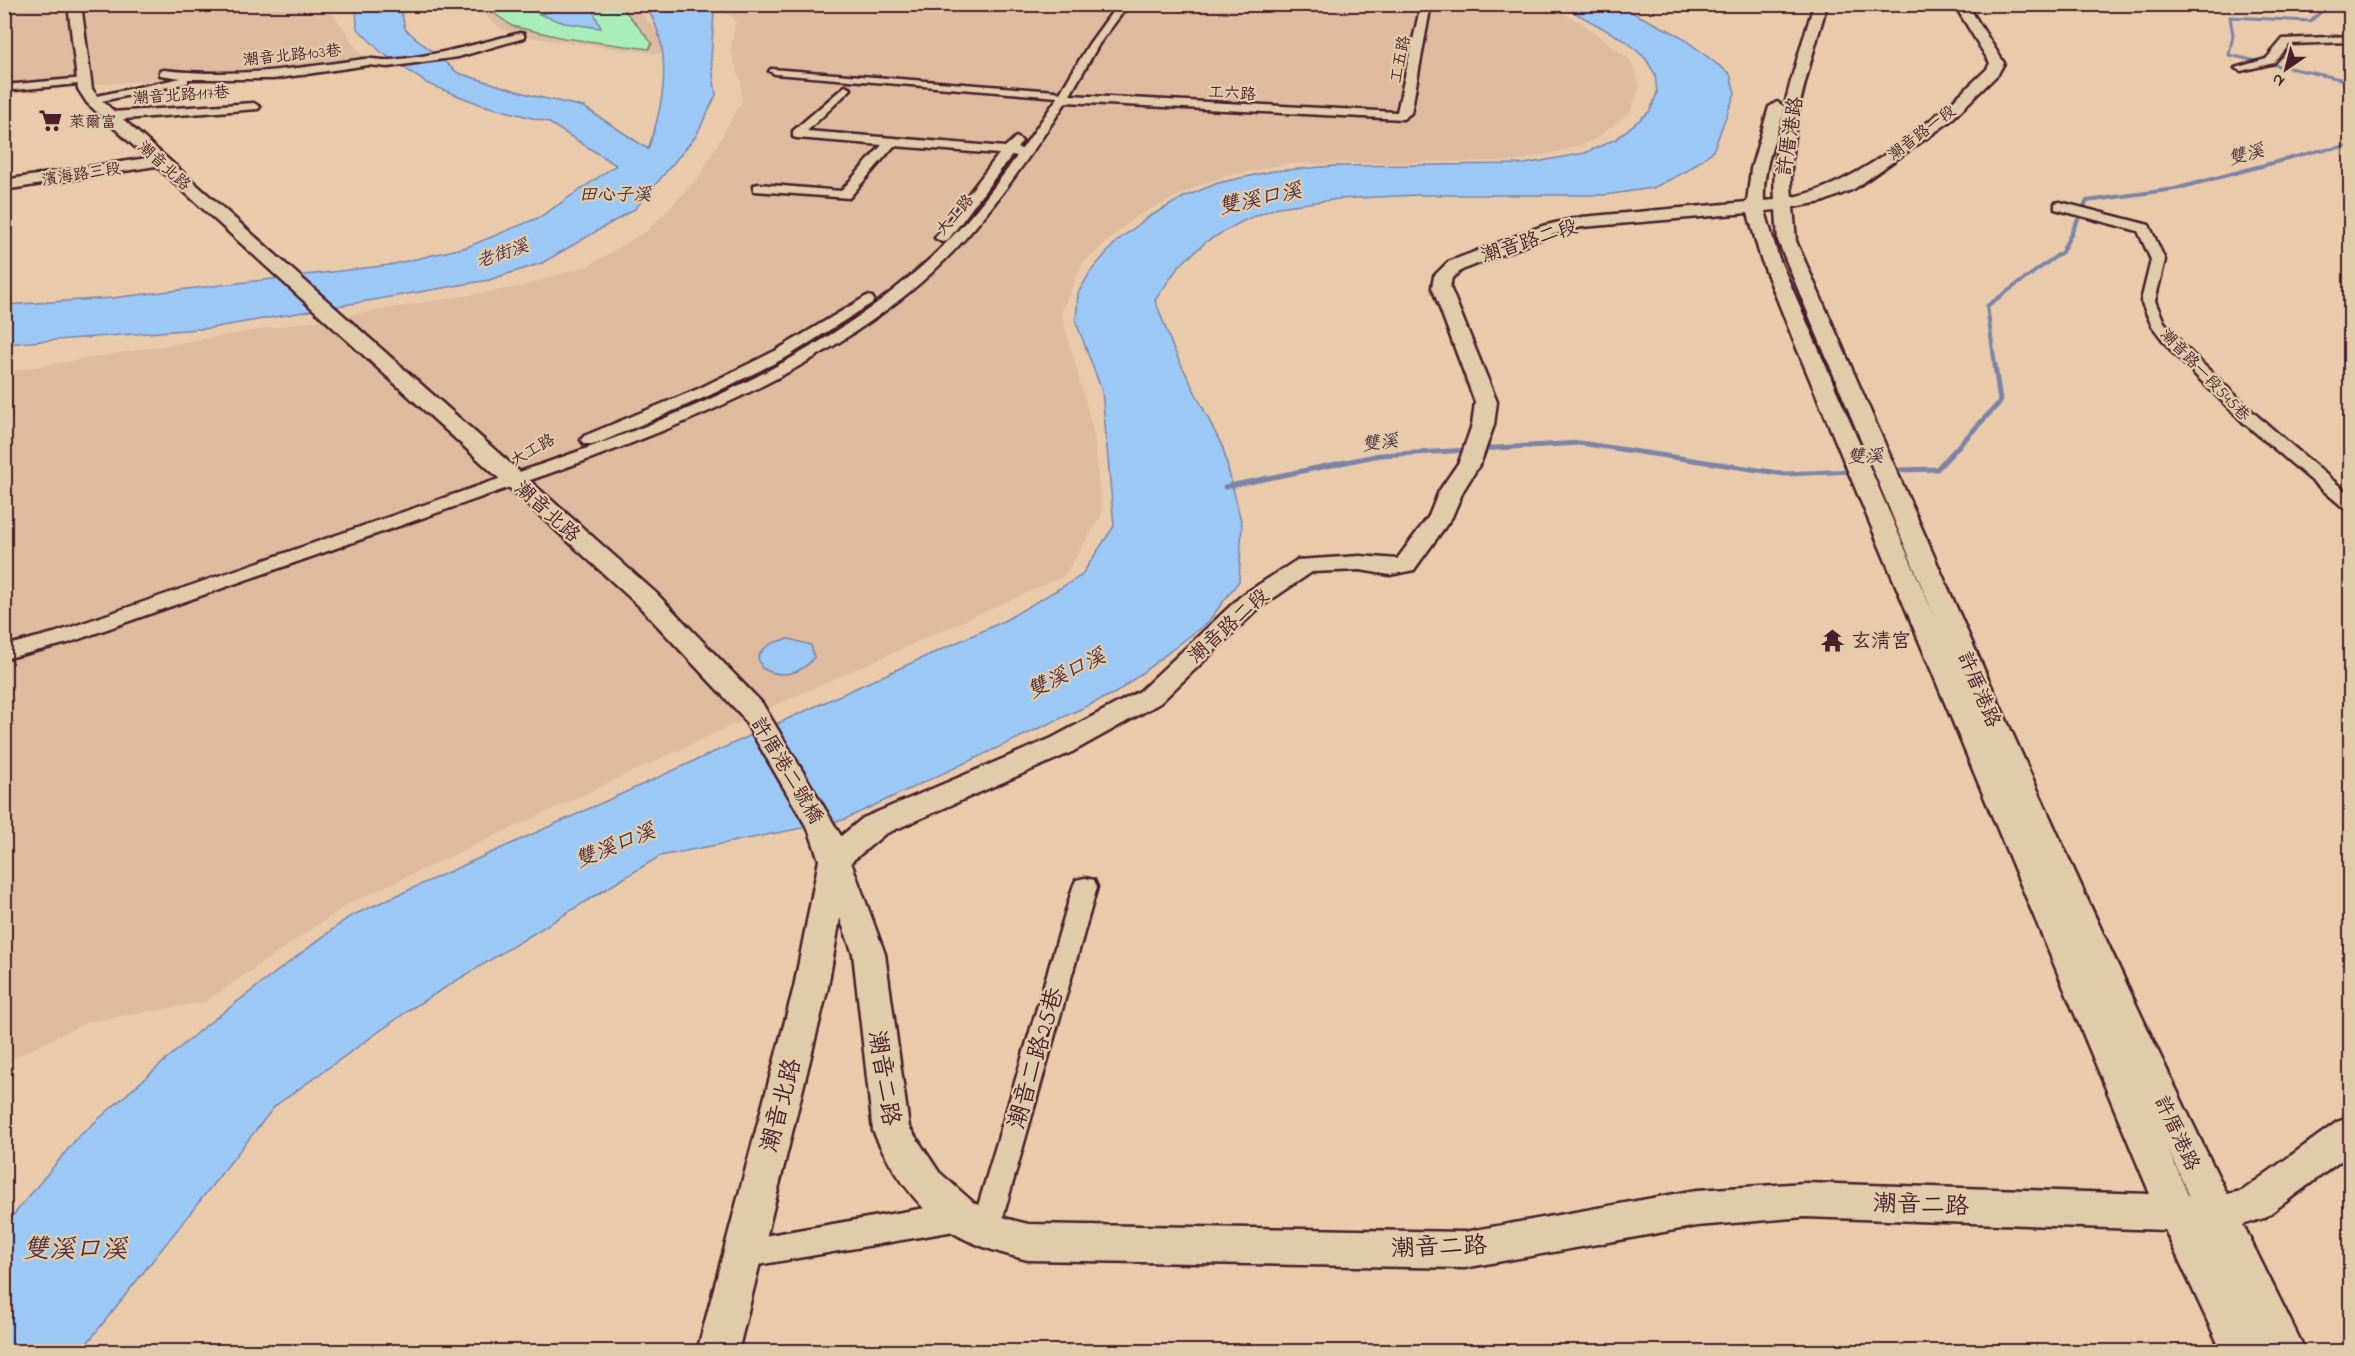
<svg xmlns="http://www.w3.org/2000/svg" width="2355" height="1356" font-family="'Indie Flower','LXGW WenKai TC',sans-serif">
	<style>
		.built { fill: #deba9f }
		.green { fill: #a9eeb9; stroke: #7a8672; stroke-width: 1.5 }
		.water { fill: #9cc8f6; stroke: #7b84a5; stroke-width: 1.5 }
		.lines { fill: none; stroke-linecap: round; stroke-linejoin: round }
		.stream-far2 { stroke: #7b84a5; stroke-width: 3 }
		.stream-far1 { stroke: #7b84a5; stroke-width: 4 }
		.stream { stroke: #7b84a5; stroke-width: 5 }
		.minor-casing { stroke: #4a1f2b; stroke-width: 5 }
		.tertiary-casing { stroke: #4a1f2b; stroke-width: 5 }
		.minor { fill: #e0cbaa; fill-rule: evenodd }
		.tertiary { fill: #e0cbaa; fill-rule: evenodd }
		.labels { text-anchor: middle; stroke-width: 4.5; stroke-linejoin: round; paint-order: stroke }
		.far-street-label { font-size: 16px; fill: #4a1f2b; stroke: #e0cbaa }
		.far-poi-label { font-size: 16px; fill: #4a1f2b; stroke: #e0cbaa; text-anchor: start }
		.far-water-label { font-size: 18px; font-style: italic; fill: #52303f; stroke: #e0cbaa }
		.street-label { font-size: 20px; fill: #4a1f2b; stroke: #e0cbaa }
		.poi-label { font-size: 20px; fill: #4a1f2b; stroke: #e0cbaa; text-anchor: start }
		.water-label { font-size: 21px; font-style: italic; fill: #52303f; stroke: #e0cbaa }
		.near-street-label { font-size: 24px; fill: #4a1f2b; stroke: #e0cbaa }
		.near-water-label { font-size: 26px; font-style: italic; fill: #52303f; stroke: #e0cbaa }
	</style>
	<rect width="100%" height="100%" fill="#e9caab"/>
	<filter id="ink" filterUnits="userSpaceOnUse"><feTurbulence type="fractalNoise" baseFrequency=".0167" numOctaves="2"/><feDisplacementMap in="SourceGraphic" scale="12" xChannelSelector="R" yChannelSelector="G"/><feConvolveMatrix kernelMatrix="1 2 1 2 8 2 1 2 1" color-interpolation-filters="sRGB"/></filter>
	<g filter="url(#ink)">
		<!-- built -->
		<path class="built" d="M 5,5 L 327,5 L 366,62 L 5,92 Z
			M 473,5 L 634,5 L 667,42 L 660,54 L 528,37 L 501,29 Z
			M 718,5 L 1546,5 L 1582,23 L 1630,60 L 1640,86 L 1630,112 L 1596,139 L 1569,149 L 1517,161 L 1285,164 L 1225,176 L 1200,185 L 1135,217 L 1082,264 L 1061,313 L 1093,430 L 1102,514 L 1064,576 L 789,699 L 348,904 L 205,1002 L 87,1022 L 5,1062 L 5,372 L 519,287 L 590,265 L 648,230 L 699,177 L 742,101 L 741,82 L 730,50 L 736,20 Z"/>
		<!-- green -->
		<path class="green" d="M 483,5 L 620,5 L 652,43 L 649,49 L 564,38 L 512,26 Z"/>
		<!-- water -->
		<path class="water" d="M 356,5 L 400,5 L 405,29 L 458,73 L 534,96 L 584,107 L 648,149 C 665,102 674,48 645,5 L 704,5 L 714,12 L 711,59 L 716,95 L 696,136 L 635,209 L 542,263 L 489,280 L 211,328 L 5,344 L 5,305 L 112,298 L 390,265 L 467,247 L 540,217 L 616,165 L 548,122 L 482,105 L 428,84 L 381,52 L 357,28 Z
			M 585,5 L 591,6 L 601,28 L 564,23 L 539,14 Z
			M 1561,5 L 1617,5 L 1680,36 L 1730,74 L 1735,93 L 1713,151 L 1687,171 L 1653,188 L 1605,195 L 1417,195 L 1339,199 L 1278,207 L 1243,221 L 1207,241 L 1179,266 L 1155,300 L 1173,348 L 1223,448 L 1242,525 L 1239,581 L 1208,622 L 1117,692 L 843,820 L 660,856 L 412,1008 L 275,1106 L 81,1351 L 5,1352 L 5,1225 L 78,1137 L 200,1030 L 349,917 L 1002,622 L 1081,576 L 1114,526 L 1102,391 L 1076,322 L 1078,293 L 1091,271 L 1116,242 L 1147,218 L 1184,197 L 1218,183 L 1273,171 L 1334,166 L 1525,164 L 1585,153 L 1616,139 L 1650,111 L 1657,93 L 1655,74 L 1646,59 L 1626,41 Z
			M 789,639 L 811,645 L 814,657 C 803,674 780,679 762,668 L 758,658 C 763,645 775,641 789,639 Z"/>
		<g class="lines">
			<!-- stream-far2 -->
			<path class="stream-far2" d="M 2331,4 L 2310,21 L 2230,17 L 2233,35 L 2229,55 L 2350,81
				M 2274,162 L 2317,151 L 2350,146"/>
			<!-- stream-far1 -->
			<path class="stream-far1" d="M 1995,366 L 1987,306 L 2062,252 L 2087,201 L 2175,189 L 2280,161"/>
			<!-- stream -->
			<path class="stream" d="M 1480,449 L 1580,443 L 1785,474 L 1854,471
				M 1864,471 L 1937,469 L 2000,402 L 1995,365
				M 1225,487 L 1380,455 L 1469,450"/>
			<defs>
				<path id="minor" d="M 1118,4 L 1129,4 L 1099,44 L 1070,95 L 1397,112 L 1421,4 L 1431,4 L 1411,113 L 1403,119 L 1066,102 C 1020,171 972,242 907,294 C 777,398 619,449 465,503 C 333,549 200,596 68,643 L 4,659 L 4,646 L 54,633 C 182,589 310,544 438,500 C 611,440 795,385 932,257 C 964,227 992,191 1017,156 L 1012,155 L 947,241 L 942,242 L 935,238 L 999,154 L 894,146 L 849,198 L 754,191 L 754,185 L 759,184 L 841,191 L 882,145 L 797,138 L 793,137 L 793,131 L 845,86 L 851,89 L 849,91 L 807,131 L 1005,147 L 1016,137 L 1022,141 L 1017,148 L 1022,149 L 1058,97 L 775,74 L 769,71 L 771,69 L 1055,91 L 1060,93 L 1089,44 Z
					M 520,33 L 524,34 L 524,38 L 458,57 L 388,67 L 368,65 L 273,79 L 188,79 L 188,83 L 92,103 L 86,100 L 92,97 L 181,78 L 160,75 L 160,71 L 164,70 C 235,78 294,69 364,59 C 373,58 382,61 391,60 C 436,56 477,44 520,33 Z
					M 2350,36 L 2350,42 L 2290,44 L 2274,63 L 2241,71 L 2235,68 L 2266,59 L 2283,39 Z
					M 85,78 L 89,79 L 89,83 L 4,91 L 4,85 Z
					M 254,103 L 260,107 L 258,109 L 111,120 L 105,116 L 111,112 Z
					M 2060,202 L 2149,225 L 2165,260 L 2155,301 L 2164,322 L 2185,347 L 2255,414 L 2350,495 L 2350,509 L 2344,508 L 2243,422 L 2173,353 L 2152,326 L 2141,301 L 2151,260 L 2138,231 L 2055,209 L 2055,203 Z
					M 867,296 L 872,297 L 874,300 L 872,303 L 787,357 L 710,395 L 596,444 L 584,444 L 581,440 L 584,436 L 698,389 L 775,351 Z
					M 1085,878 L 1094,880 L 1097,887 L 997,1238 L 986,1242 L 975,1238 L 971,1228 L 974,1218 L 971,1226 L 960,1230 L 740,1268 L 729,1264 L 725,1254 L 729,1244 L 740,1240 L 960,1202 L 971,1206 L 975,1216 L 1073,887 L 1076,880 Z"/>
				<path id="tertiary" d="M 68,4 L 81,4 L 92,89 L 98,97 L 656,593 L 762,703 L 841,836 L 863,818 L 1052,738 L 1140,691 L 1241,596 L 1297,560 L 1360,556 L 1397,559 L 1429,516 L 1439,491 L 1459,462 L 1472,425 L 1475,402 L 1432,287 L 1434,276 L 1448,262 L 1542,226 L 1582,217 L 1747,202 L 1751,169 L 1769,107 L 1777,102 L 1785,107 C 1776,137 1762,169 1764,201 L 1775,200 C 1770,136 1796,65 1814,4 L 1827,4 C 1811,62 1785,137 1792,197 C 1861,185 1937,117 1987,69 L 1990,63 L 1954,4 L 1967,4 L 2004,63 L 1998,74 L 1948,123 L 1854,189 L 1822,202 L 1793,207 L 1796,241 C 1936,560 2073,881 2227,1194 L 2242,1191 L 2337,1122 L 2350,1117 L 2350,1154 L 2264,1218 L 2243,1225 L 2306,1352 L 2222,1352 L 2165,1230 L 1805,1217 L 1697,1226 L 1464,1268 L 1028,1260 C 1003,1254 966,1243 946,1228 C 914,1204 889,1166 873,1131 L 853,954 L 840,918 L 828,987 L 738,1352 L 697,1352 L 794,987 L 819,860 L 809,831 L 742,716 L 638,605 L 156,166 L 4,190 L 4,180 L 147,158 L 87,103 L 78,89 ZM 1776,210 L 1778,241 L 1935,618 L 1778,256 L 1765,211 ZM 1748,213 L 1760,256 L 1793,339 L 2150,1194 L 1805,1183 L 1697,1190 L 1464,1232 L 1028,1224 L 1008,1219 L 974,1203 L 939,1172 L 909,1127 L 885,954 L 851,862 L 885,834 L 1072,752 L 1160,703 L 1259,608 L 1312,572 L 1360,570 L 1390,575 L 1414,570 L 1452,517 L 1463,491 L 1481,462 L 1494,425 L 1497,402 L 1450,287 L 1452,278 L 1462,270 L 1554,234 L 1582,227 ZM 2166,1145 L 2189,1195 L 2188,1195 Z"/>
			</defs>
			<!-- minor casing -->
			<use href="#minor" class="minor-casing"/>
			<!-- tertiary casing -->
			<use href="#tertiary" class="tertiary-casing"/>
			<!-- minor -->
			<use href="#minor" class="minor"/>
			<!-- tertiary -->
			<use href="#tertiary" class="tertiary"/>
		</g>
	</g>
	<!-- icons -->
	<defs>
		<symbol id="supermarket-bare" viewBox="-9 -9 18 18"><path d="M-6-5.5h2.5l.6 2H6L4.5 2H-2.5L-4.4-4H-6ZM-1.5 3.2a1.3 1.3 0 1 0 .1 0ZM3 3.2a1.3 1.3 0 1 0 .1 0Z" fill="#4a1f2b" stroke="#e0cbaa" stroke-width="2.5" paint-order="stroke"/></symbol>
		<symbol id="temple-bare" viewBox="-9 -9 18 18"><path d="M0-6L5-2H3V0L6.5 2.5H4V6H1.5V3h-3V6H-4V2.5H-6.5L-3 0V-2H-5Z" fill="#4a1f2b" stroke="#e0cbaa" stroke-width="2.5" paint-order="stroke"/></symbol>
	</defs>
	<g fill-rule="evenodd">
		<use href="#supermarket-bare" x="34" y="104" width="33" height="33"/>
		<use href="#temple-bare" x="1816" y="624" width="33" height="33"/>
	</g>
	<g class="labels">
		<!-- far-street labels -->
		<g class="far-street-label">
			<text transform="translate(292 54) rotate(-6)" y="6">潮音北路103巷</text>
			<text transform="translate(1399 59) rotate(-79)" y="6">工五路</text>
			<text transform="translate(1232 92) rotate(3)" y="6">工六路</text>
			<text transform="translate(181 94) rotate(-4)" y="6">潮音北路117巷</text>
			<text transform="translate(1921 132) rotate(-37)" y="6">潮音路一段</text>
			<text transform="translate(165 165) rotate(42)" y="6">潮音北路</text>
			<text transform="translate(81 173) rotate(-9)" y="6">濱海路三段</text>
			<text transform="translate(954 214) rotate(-49)" y="6">大工路</text>
			<text transform="translate(2206 374) rotate(46)" y="6">潮音路一段545巷</text>
			<text transform="translate(532 449) rotate(-30)" y="6">大工路</text>
		</g>
		<!-- far-poi labels -->
		<g class="far-poi-label">
			<text x="69" y="127">萊爾富</text>
		</g>
		<!-- far-water labels -->
		<g class="far-water-label">
			<text transform="translate(2246 154) rotate(-15)" y="6">雙溪</text>
			<text x="615" y="200">田心子溪</text>
			<text transform="translate(502 253) rotate(-19)" y="6">老街溪</text>
			<text transform="translate(1380 442) rotate(-7)" y="6">雙溪</text>
			<text transform="translate(1865 456) rotate(-2)" y="6">雙溪</text>
		</g>
		<!-- street labels -->
		<g class="street-label">
			<text transform="translate(1789 136) rotate(-81)" y="7">許厝港路</text>
			<text transform="translate(1529 240) rotate(-18)" y="7">潮音路二段</text>
			<text transform="translate(548 511) rotate(42)" y="7">潮音北路</text>
			<text transform="translate(1228 625) rotate(-42)" y="7">潮音路二段</text>
			<text transform="translate(1980 689) rotate(67)" y="7">許厝港路</text>
			<text transform="translate(788 770) rotate(59)" y="7">許厝港二號橋</text>
			<text transform="translate(2178 1133) rotate(65)" y="7">許厝港路</text>
		</g>
		<!-- poi labels -->
		<g class="poi-label">
			<text x="1851" y="647">玄清宮</text>
		</g>
		<!-- water labels -->
		<g class="water-label">
			<text transform="translate(1260 198) rotate(-12)" y="7">雙溪口溪</text>
			<text transform="translate(1066 673) rotate(-27)" y="7">雙溪口溪</text>
			<text transform="translate(615 845) rotate(-22)" y="7">雙溪口溪</text>
		</g>
		<!-- near-street labels -->
		<g class="near-street-label">
			<text transform="translate(1035 1058) rotate(-74)" y="8">潮音二路25巷</text>
			<text transform="translate(885 1078) rotate(81)" y="8">潮音二路</text>
			<text transform="translate(780 1105) rotate(-75)" y="8">潮音北路</text>
			<text transform="translate(1921 1204) rotate(2)" y="8">潮音二路</text>
			<text transform="translate(1439 1246) rotate(-2)" y="8">潮音二路</text>
		</g>
		<!-- near-water labels -->
		<g class="near-water-label">
			<text x="75" y="1257">雙溪口溪</text>
		</g>
	</g>
	<!-- margin -->
	<rect width="2355" height="1356" fill="none" stroke="#e0cbaa" stroke-width="24"/>
	<rect x="12" y="12" width="2331" height="1332" fill="none" stroke="#4a1f2b" stroke-width="2" filter="url(#ink)"/>
	<!-- north arrow -->
	<g transform="translate(2286 69) rotate(215)" stroke="#e0cbaa" stroke-width="4.5" paint-order="stroke">
	<path d="M0-4.5L10 22L0 15L-10 22Z" fill="#4a1f2b"/>
	<text y="-9" font-size="16" font-weight="bold" text-anchor="middle" fill="#4a1f2b">N</text>
	</g>
</svg>
